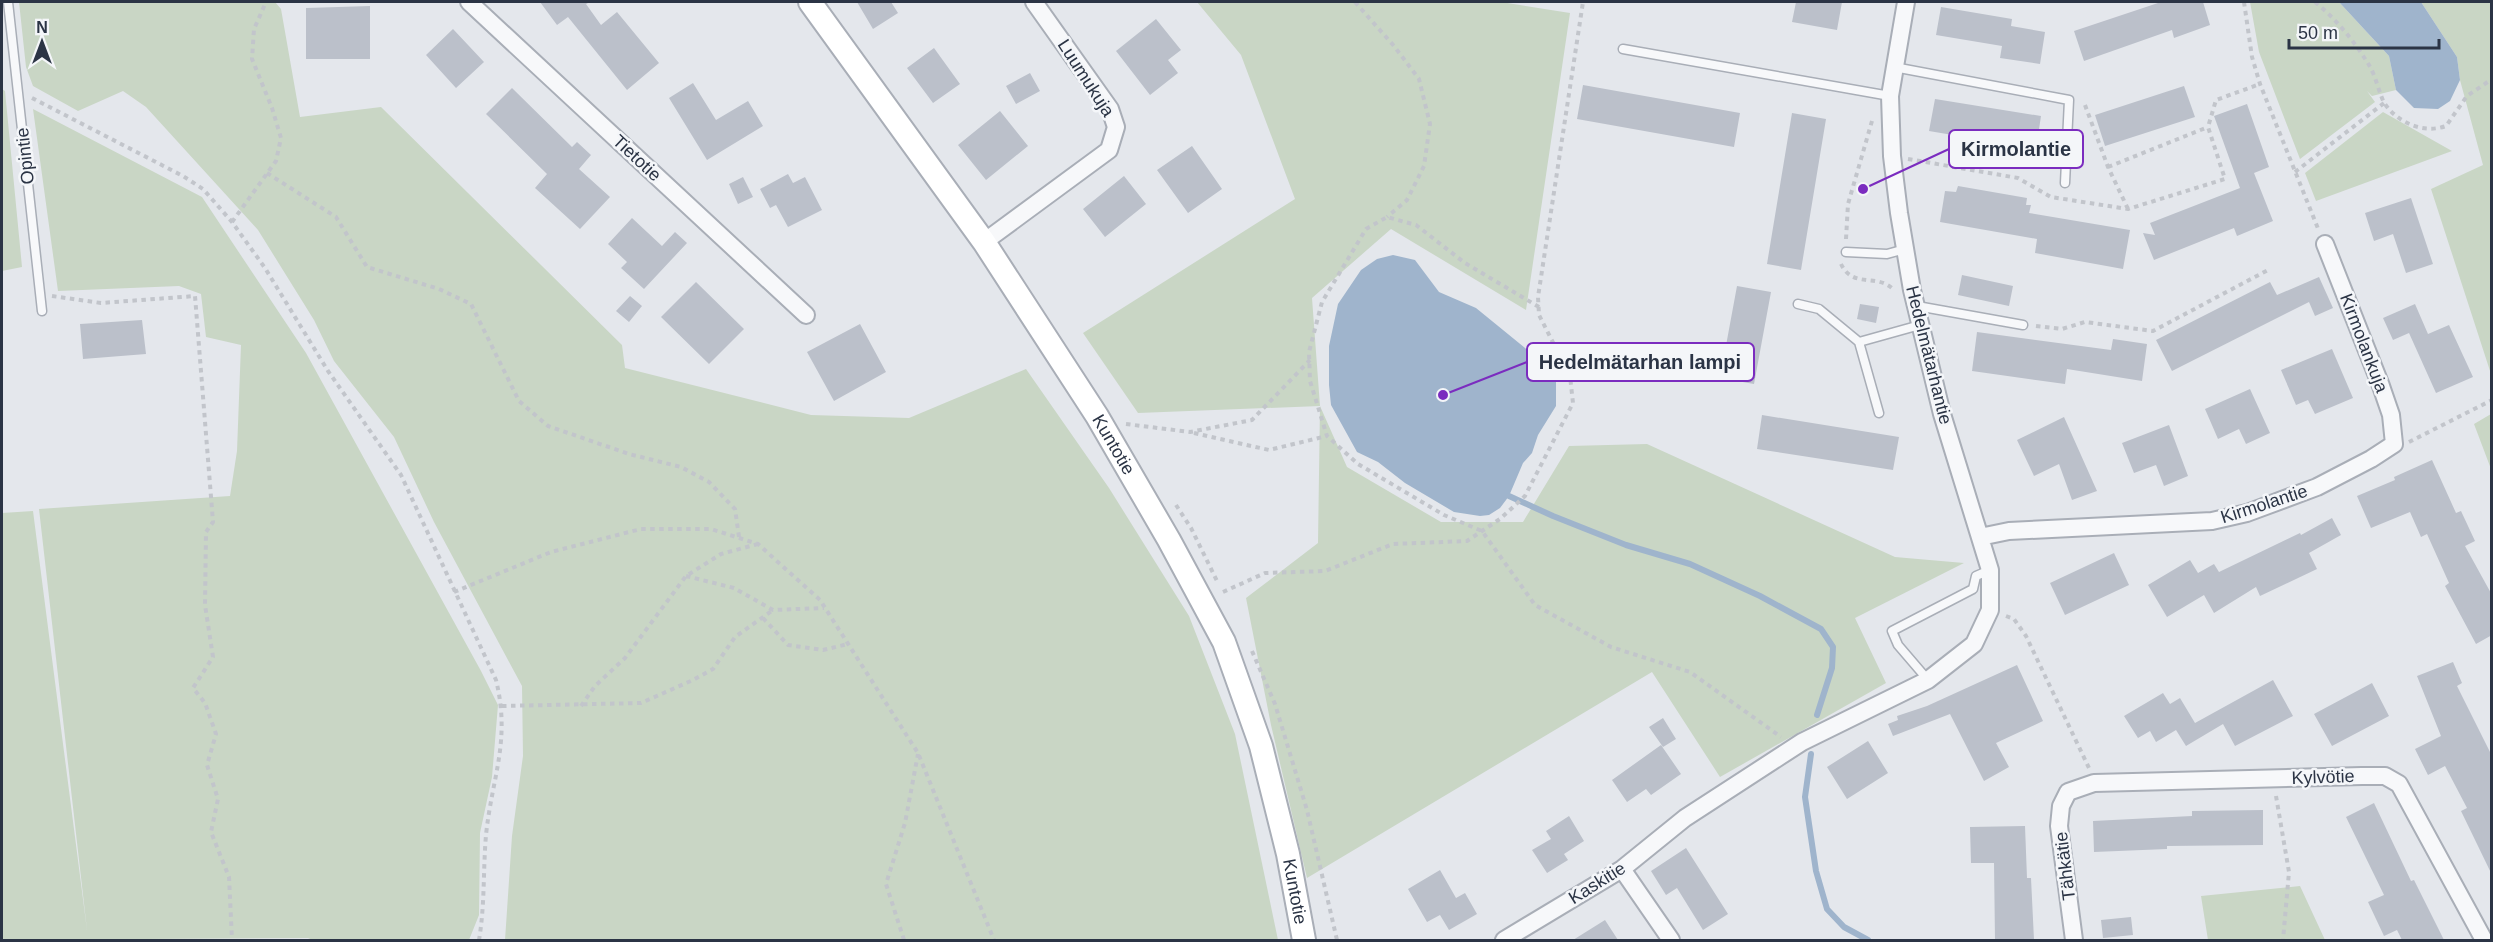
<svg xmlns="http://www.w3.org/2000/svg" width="2493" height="942" font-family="Helvetica,sans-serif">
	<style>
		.green { fill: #c9d6c5 }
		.water { fill: #9fb4cc }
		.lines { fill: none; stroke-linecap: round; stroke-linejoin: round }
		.stream { stroke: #9fb4cc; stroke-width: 6 }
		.building { fill: #bbc0ca }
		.lane-casing { stroke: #a9aeb7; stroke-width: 11 }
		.street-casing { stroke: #a9aeb7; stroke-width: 20 }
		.secondary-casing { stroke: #a9aeb7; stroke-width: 26 }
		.path { stroke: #c2c5cb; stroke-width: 4; stroke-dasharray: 4.5 4.5; stroke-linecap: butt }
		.lane { stroke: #f7f8fa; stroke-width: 8 }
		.street { stroke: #f7f8fa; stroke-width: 16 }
		.secondary { stroke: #fff; stroke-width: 22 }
		.labels { text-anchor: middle; stroke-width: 5; stroke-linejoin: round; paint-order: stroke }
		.street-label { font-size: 18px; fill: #2b3445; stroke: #f4f6f9 }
		.leader { fill: none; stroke: #7b2cbf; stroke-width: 2 }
		.callout-dot { fill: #7b2cbf; stroke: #f4f6f9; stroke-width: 2 }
		.callout { fill: #f4f6f9; stroke: #7b2cbf; stroke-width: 2 }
		.callout-label { font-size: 20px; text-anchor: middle; font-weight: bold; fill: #2b3445 }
	</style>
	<rect width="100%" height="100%" fill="#e4e7ec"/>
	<!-- green -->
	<path class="green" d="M 19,2 L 275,2 L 281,9 L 300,117 L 381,107 L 622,345 L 625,368 L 811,415 L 909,418 L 1026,369 L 1109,488 L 1189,616 L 1235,734 L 1278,940 L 505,940 L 512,836 L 523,756 L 522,686 L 434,522 L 394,437 L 334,361 L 314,320 L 258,230 L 146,107 L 123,91 L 78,111 L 33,86 L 26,67 Z
		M 1197,2 L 1501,2 L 1570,13 L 1526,310 L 1391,229 L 1312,298 L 1320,406 L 1347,467 L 1441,522 L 1523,522 L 1569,446 L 1647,444 L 1895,557 L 1964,563 L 1855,618 L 1886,683 L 1720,777 L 1652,672 L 1307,878 L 1271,725 L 1246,598 L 1318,543 L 1320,406 L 1138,413 L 1083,333 L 1295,199 L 1241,55 Z
		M 2250,2 L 2339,2 L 2389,56 L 2396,90 L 2372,96 L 2367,91 L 2375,102 L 2300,159 L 2259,52 Z
		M 2421,2 L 2491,2 L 2491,374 L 2431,189 L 2483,165 L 2460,80 L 2457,57 Z
		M 2,89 L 5,91 L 22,267 L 2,271 Z
		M 33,109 L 202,197 L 306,353 L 481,671 L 498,705 L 492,777 L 480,833 L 479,915 L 469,940 L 313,940 L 308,938 L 2,940 L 2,513 L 33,511 L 87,930 L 39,509 L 230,496 L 237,451 L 241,345 L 206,337 L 201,294 L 179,286 L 58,291 Z
		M 2383,112 L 2452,151 L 2316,201 L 2305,173 Z
		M 2491,414 L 2491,469 L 2474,424 Z
		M 2300,886 L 2325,940 L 2208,940 L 2201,896 Z"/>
	<!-- water -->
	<path class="water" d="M 2339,2 L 2421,2 L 2457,57 L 2460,80 L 2450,101 L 2438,109 L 2414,108 L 2396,90 L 2389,56 Z
		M 1393,255 L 1415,260 L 1439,292 L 1476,308 L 1541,361 L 1556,379 L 1556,406 L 1538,435 L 1532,453 L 1523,463 L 1509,496 L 1500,508 L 1489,515 L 1480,516 L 1454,512 L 1405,483 L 1378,462 L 1357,452 L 1331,405 L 1329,385 L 1329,346 L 1338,304 L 1361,270 L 1377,259 Z"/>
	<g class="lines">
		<!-- stream -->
		<path class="stream" d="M 1509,496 L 1553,516 L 1626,545 L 1690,564 L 1760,596 L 1821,629 L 1833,647 L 1832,668 L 1817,715
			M 1811,754 L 1805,797 L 1816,871 L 1827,909 L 1844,927 L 1868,940"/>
	</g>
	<!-- building -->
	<path class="building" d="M 540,2 L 590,2 L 586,4 L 601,25 L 617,12 L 659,63 L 627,90 L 568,17 L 557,25 Z
		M 857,2 L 891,2 L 898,13 L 873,29 Z
		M 1796,2 L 1842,2 L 1837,30 L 1792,22 Z
		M 2161,2 L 2203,2 L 2210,25 L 2174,38 L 2172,30 L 2084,61 L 2074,31 Z
		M 370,6 L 370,59 L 306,59 L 306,8 Z
		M 1941,7 L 2012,19 L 2011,26 L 2045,32 L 2040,64 L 2000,58 L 2002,46 L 1936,35 Z
		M 1156,19 L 1181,50 L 1168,60 L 1178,73 L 1150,95 L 1116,51 Z
		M 453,29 L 484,62 L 456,88 L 426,55 Z
		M 934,48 L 960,84 L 933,103 L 907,68 Z
		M 1030,73 L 1040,91 L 1016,104 L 1006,86 Z
		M 693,83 L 716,120 L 748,101 L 763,126 L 707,160 L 669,98 Z
		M 1583,85 L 1740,113 L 1734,147 L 1577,119 Z
		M 2184,86 L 2195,117 L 2105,146 L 2095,115 Z
		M 512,88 L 572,147 L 577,142 L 591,155 L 579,169 L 610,197 L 580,229 L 535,188 L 547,174 L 486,114 Z
		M 1935,99 L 2041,116 L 2036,149 L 1929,131 Z
		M 2247,104 L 2269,167 L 2254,173 L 2273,221 L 2237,236 L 2234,228 L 2154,260 L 2143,233 L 2155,235 L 2150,223 L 2240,188 L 2214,116 Z
		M 1000,111 L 1028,146 L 986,180 L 958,145 Z
		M 1792,113 L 1826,119 L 1801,270 L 1767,264 Z
		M 1192,146 L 1222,189 L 1188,213 L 1157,170 Z
		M 788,174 L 793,183 L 805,177 L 822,210 L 788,227 L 776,205 L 770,208 L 760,189 Z
		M 1124,176 L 1146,204 L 1105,237 L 1083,209 Z
		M 743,177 L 753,197 L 738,204 L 729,184 Z
		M 1958,186 L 2027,198 L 2026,205 L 2031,205 L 2029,213 L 2130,230 L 2123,269 L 2035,253 L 2037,239 L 1940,222 L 1945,191 L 1956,192 Z
		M 2411,198 L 2433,264 L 2406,273 L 2393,234 L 2374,241 L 2365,213 Z
		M 632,218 L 662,246 L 675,232 L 687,243 L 644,289 L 621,268 L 627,262 L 608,244 Z
		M 1962,275 L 2013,286 L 2009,306 L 1958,295 Z
		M 2319,277 L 2333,308 L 2315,316 L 2309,302 L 2172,371 L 2156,340 L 2270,282 L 2277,295 Z
		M 696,282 L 744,329 L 709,364 L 661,317 Z
		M 1737,286 L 1771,292 L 1754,384 L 1720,378 Z
		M 630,296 L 642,306 L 629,322 L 616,311 Z
		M 1860,304 L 1879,307 L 1876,323 L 1857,319 Z
		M 2415,304 L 2428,334 L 2449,325 L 2473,377 L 2436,393 L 2409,333 L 2393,340 L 2383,318 Z
		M 142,320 L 146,354 L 83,359 L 80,324 Z
		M 860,324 L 886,372 L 834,401 L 807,352 Z
		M 1977,332 L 2111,350 L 2113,339 L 2147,344 L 2142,381 L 2067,369 L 2065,384 L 1972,371 Z
		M 2332,349 L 2353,398 L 2315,414 L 2308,400 L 2296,405 L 2281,370 Z
		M 2250,389 L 2270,433 L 2246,444 L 2239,429 L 2218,439 L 2205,409 Z
		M 1762,415 L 1899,437 L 1893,470 L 1757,449 Z
		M 2064,417 L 2097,491 L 2072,500 L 2059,464 L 2034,476 L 2017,440 Z
		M 2169,425 L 2188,476 L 2164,486 L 2156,465 L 2134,473 L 2122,443 Z
		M 2432,460 L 2456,513 L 2461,511 L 2475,541 L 2465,546 L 2492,595 L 2492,635 L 2476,644 L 2445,586 L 2449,583 L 2427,534 L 2421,537 L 2410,512 L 2371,528 L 2357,496 L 2395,480 L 2394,477 Z
		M 2332,518 L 2341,535 L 2309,553 L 2317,569 L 2260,596 L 2256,587 L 2214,613 L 2204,595 L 2167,617 L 2148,585 L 2190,560 L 2198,573 L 2214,564 L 2219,572 L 2300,533 L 2301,535 Z
		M 2114,553 L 2129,585 L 2065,615 L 2050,583 Z
		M 2453,662 L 2462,683 L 2457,686 L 2492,756 L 2492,875 L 2461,811 L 2467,808 L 2445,766 L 2428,775 L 2415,749 L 2441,736 L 2417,676 Z
		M 2017,665 L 2043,721 L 1996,743 L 2009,767 L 1984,781 L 1950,714 L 1893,736 L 1888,724 L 1898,720 L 1897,716 L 1927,706 Z
		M 2273,680 L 2293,716 L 2235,746 L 2223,724 L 2186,746 L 2176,730 L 2156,742 L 2150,731 L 2138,738 L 2124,716 L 2163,693 L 2170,704 L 2180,698 L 2195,723 Z
		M 2372,683 L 2389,716 L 2332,746 L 2314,714 Z
		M 1663,718 L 1676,739 L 1663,747 L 1649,727 Z
		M 1868,741 L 1888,773 L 1847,799 L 1827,767 Z
		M 1661,745 L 1681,774 L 1651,795 L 1646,789 L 1627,802 L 1612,780 Z
		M 2374,803 L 2411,881 L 2414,880 L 2444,940 L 2402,940 L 2397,930 L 2384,936 L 2368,902 L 2384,895 L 2346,817 Z
		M 2263,810 L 2263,845 L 2167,846 L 2167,849 L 2094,852 L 2093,821 L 2192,816 L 2192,811 Z
		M 1569,816 L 1584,841 L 1564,854 L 1568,860 L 1547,873 L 1532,850 L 1551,839 L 1546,831 Z
		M 2025,826 L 2027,878 L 2031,878 L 2034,940 L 1995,940 L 1994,863 L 1971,863 L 1970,827 Z
		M 1686,848 L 1728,914 L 1703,930 L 1677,888 L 1666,895 L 1651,871 Z
		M 1440,870 L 1456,898 L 1465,893 L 1477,914 L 1449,930 L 1440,915 L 1427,922 L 1408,889 Z
		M 2131,917 L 2133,935 L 2103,938 L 2101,920 Z
		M 1605,920 L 1618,940 L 1573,940 Z"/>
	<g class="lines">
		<defs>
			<path id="lane" d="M 8,2 L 42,311
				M 1623,49 L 1890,96
				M 1894,67 L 2069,100 L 2065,183
				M 1846,252 L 1887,254 L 1905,249
				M 1798,304 L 1819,309 L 1859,342 L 1879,413
				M 1917,306 L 2023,325
				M 1859,342 L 1920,325
				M 1928,680 L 1898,645 L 1892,631 L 1973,589 L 1976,576 L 1990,570"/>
			<path id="street" d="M 469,2 L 806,315
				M 984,242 L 1109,150 L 1116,127 L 1110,109 L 1034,2
				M 1980,537 L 2009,531 L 2212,521 L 2247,513 L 2317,487 L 2371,459 L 2394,444 L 2391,415 L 2381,386 L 2325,244
				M 1622,869 L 1671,940
				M 1504,940 L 1622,869 L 1685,818 L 1802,742 L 1928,680 L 1974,644 L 1990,610 L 1990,570 L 1942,414 L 1912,290 L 1899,213 L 1892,156 L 1890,96 L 1906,2
				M 2074,940 L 2059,826 L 2061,806 L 2068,792 L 2094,783 L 2362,776 L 2385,776 L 2399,784 L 2484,940"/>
			<g id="secondary">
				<path id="s1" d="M 810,2 L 984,242 L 1097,416 L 1169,540 L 1224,642 L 1261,746 L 1288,854 L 1304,940"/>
			</g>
		</defs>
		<!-- lane casing -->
		<use href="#lane" class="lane-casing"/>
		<!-- street casing -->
		<use href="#street" class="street-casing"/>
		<!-- secondary casing -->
		<use href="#secondary" class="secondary-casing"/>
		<!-- path -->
		<path class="path" d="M 1355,2 L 1394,46 L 1419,79 L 1430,124 L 1424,166 L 1407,200 L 1387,217
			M 2244,2 L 2252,57 L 2260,84 L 2319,231
			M 2315,2 C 2336,19 2355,42 2369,65 C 2376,76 2380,97 2385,104 C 2398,123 2424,134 2446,126 L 2467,96 L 2492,79
			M 32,98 L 183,176 L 203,189 L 232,222 L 265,268 L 328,371 L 401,475 L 496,680 C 511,741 492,777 486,835 C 483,870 485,905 479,940
			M 2085,105 L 2108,167 L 2128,209
			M 1908,159 L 2018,178 L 2051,197 L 2128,209 L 2225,179 L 2208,127 L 2216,100 L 2260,84
			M 2108,167 L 2208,127
			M 2295,172 L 2384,103
			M 267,173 L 336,217 L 367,267 L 439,289 L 471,304 L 519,401 L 548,426 L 629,454 L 681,467 L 709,482 L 735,509 L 739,537
			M 232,222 L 276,161 L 281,138 L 272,108 L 252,59 L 254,29 L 266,2
			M 1846,239 L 1848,204 L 1872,121
			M 1841,264 C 1853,289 1876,273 1893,289
			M 52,296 L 101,303 L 195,296 L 213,522 L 206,532 L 205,605 L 213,657 L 193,688 L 205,703 L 216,734 L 207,765 L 218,799 L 211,832 L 229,877 L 232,940
			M 1539,307 L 1465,263 L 1416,225 L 1387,217 L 1366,229 L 1322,302 L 1309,352 L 1310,381 L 1327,436 L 1358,464 L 1444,515 L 1482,531 L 1535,605 L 1611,647 L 1690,672 L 1781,737
			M 2036,326 L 2062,329 L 2085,322 L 2153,331 L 2268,270
			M 1126,424 L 1190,432 L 1252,420 L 1310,360
			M 1194,433 L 1269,450 L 1327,436
			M 2409,442 L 2492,400
			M 1176,505 L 1191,528 L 1218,583
			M 686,576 L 734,588 L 773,610 L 824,608
			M 454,592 L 551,552 L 641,529 L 711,529 L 758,544 L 820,600 L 918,753 L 994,940
			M 1223,592 L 1265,573 L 1325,571 L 1393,544 L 1467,541 L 1500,519 L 1525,496 L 1573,403 L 1570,376 L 1539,315 L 1538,297 L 1583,2
			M 2006,616 L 2014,619 L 2026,636 L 2089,768
			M 763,618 L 788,645 L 823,650 L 848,644
			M 1252,651 L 1275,704 L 1307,810 L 1337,940
			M 502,706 L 641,703 L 693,680 L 713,669 L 735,637 L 773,610
			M 581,706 L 595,686 L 625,658 L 686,576 L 721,554 L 758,544
			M 2276,796 L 2289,872 L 2283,940
			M 904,940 L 886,884 L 905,823 L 918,754"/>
		<!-- lane -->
		<use href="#lane" class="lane"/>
		<!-- street -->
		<use href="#street" class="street"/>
		<!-- secondary -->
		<use href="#secondary" class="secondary"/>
	</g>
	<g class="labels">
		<!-- street labels -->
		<g class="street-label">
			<text transform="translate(1086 78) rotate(57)" y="6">Luumukuja</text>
			<text transform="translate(25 156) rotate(-96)" y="6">Opintie</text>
			<text transform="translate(637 158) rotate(43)" y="6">Tietotie</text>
			<text transform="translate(2364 343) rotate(69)" y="6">Kirmolankuja</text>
			<text transform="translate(1929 355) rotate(76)" y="6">Hedelmätarhantie</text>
			<text dy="6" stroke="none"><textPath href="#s1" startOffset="537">Kuntotie</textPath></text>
			<text transform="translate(2264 504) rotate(-18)" y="6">Kirmolantie</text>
			<text transform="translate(2323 777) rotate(-2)" y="6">Kylvötie</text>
			<text transform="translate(2065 866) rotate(-97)" y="6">Tähkätie</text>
			<text transform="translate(1597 883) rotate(-32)" y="6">Kaskitie</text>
			<text dy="6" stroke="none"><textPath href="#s1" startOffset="1023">Kuntotie</textPath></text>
		</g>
	</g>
	<!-- callouts -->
	<path class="leader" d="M1863 189L1949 149M1443 395L1527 362"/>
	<g class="callout-dot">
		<circle cx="1863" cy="189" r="6"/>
		<circle cx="1443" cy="395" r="6"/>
	</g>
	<g class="callout">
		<rect x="1949" y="130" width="134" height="38" rx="6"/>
		<rect x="1527" y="343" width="227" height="38" rx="6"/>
	</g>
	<g class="callout-label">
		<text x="2016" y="156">Kirmolantie</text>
		<text x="1640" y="369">Hedelmätarhan lampi</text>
	</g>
	<!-- border -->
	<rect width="2493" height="942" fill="none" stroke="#2b3445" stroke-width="6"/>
	<!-- north arrow -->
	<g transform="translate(42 42)" stroke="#f4f6f9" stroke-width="4.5" paint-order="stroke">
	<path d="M0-4.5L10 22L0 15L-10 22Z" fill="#2b3445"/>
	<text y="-9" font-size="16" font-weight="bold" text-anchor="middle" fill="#2b3445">N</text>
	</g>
	<!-- scale -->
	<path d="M2289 39v9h150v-9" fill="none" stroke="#2b3445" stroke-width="3"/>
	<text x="2298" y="39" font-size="18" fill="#2b3445" stroke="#f4f6f9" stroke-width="4.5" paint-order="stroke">50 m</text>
</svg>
